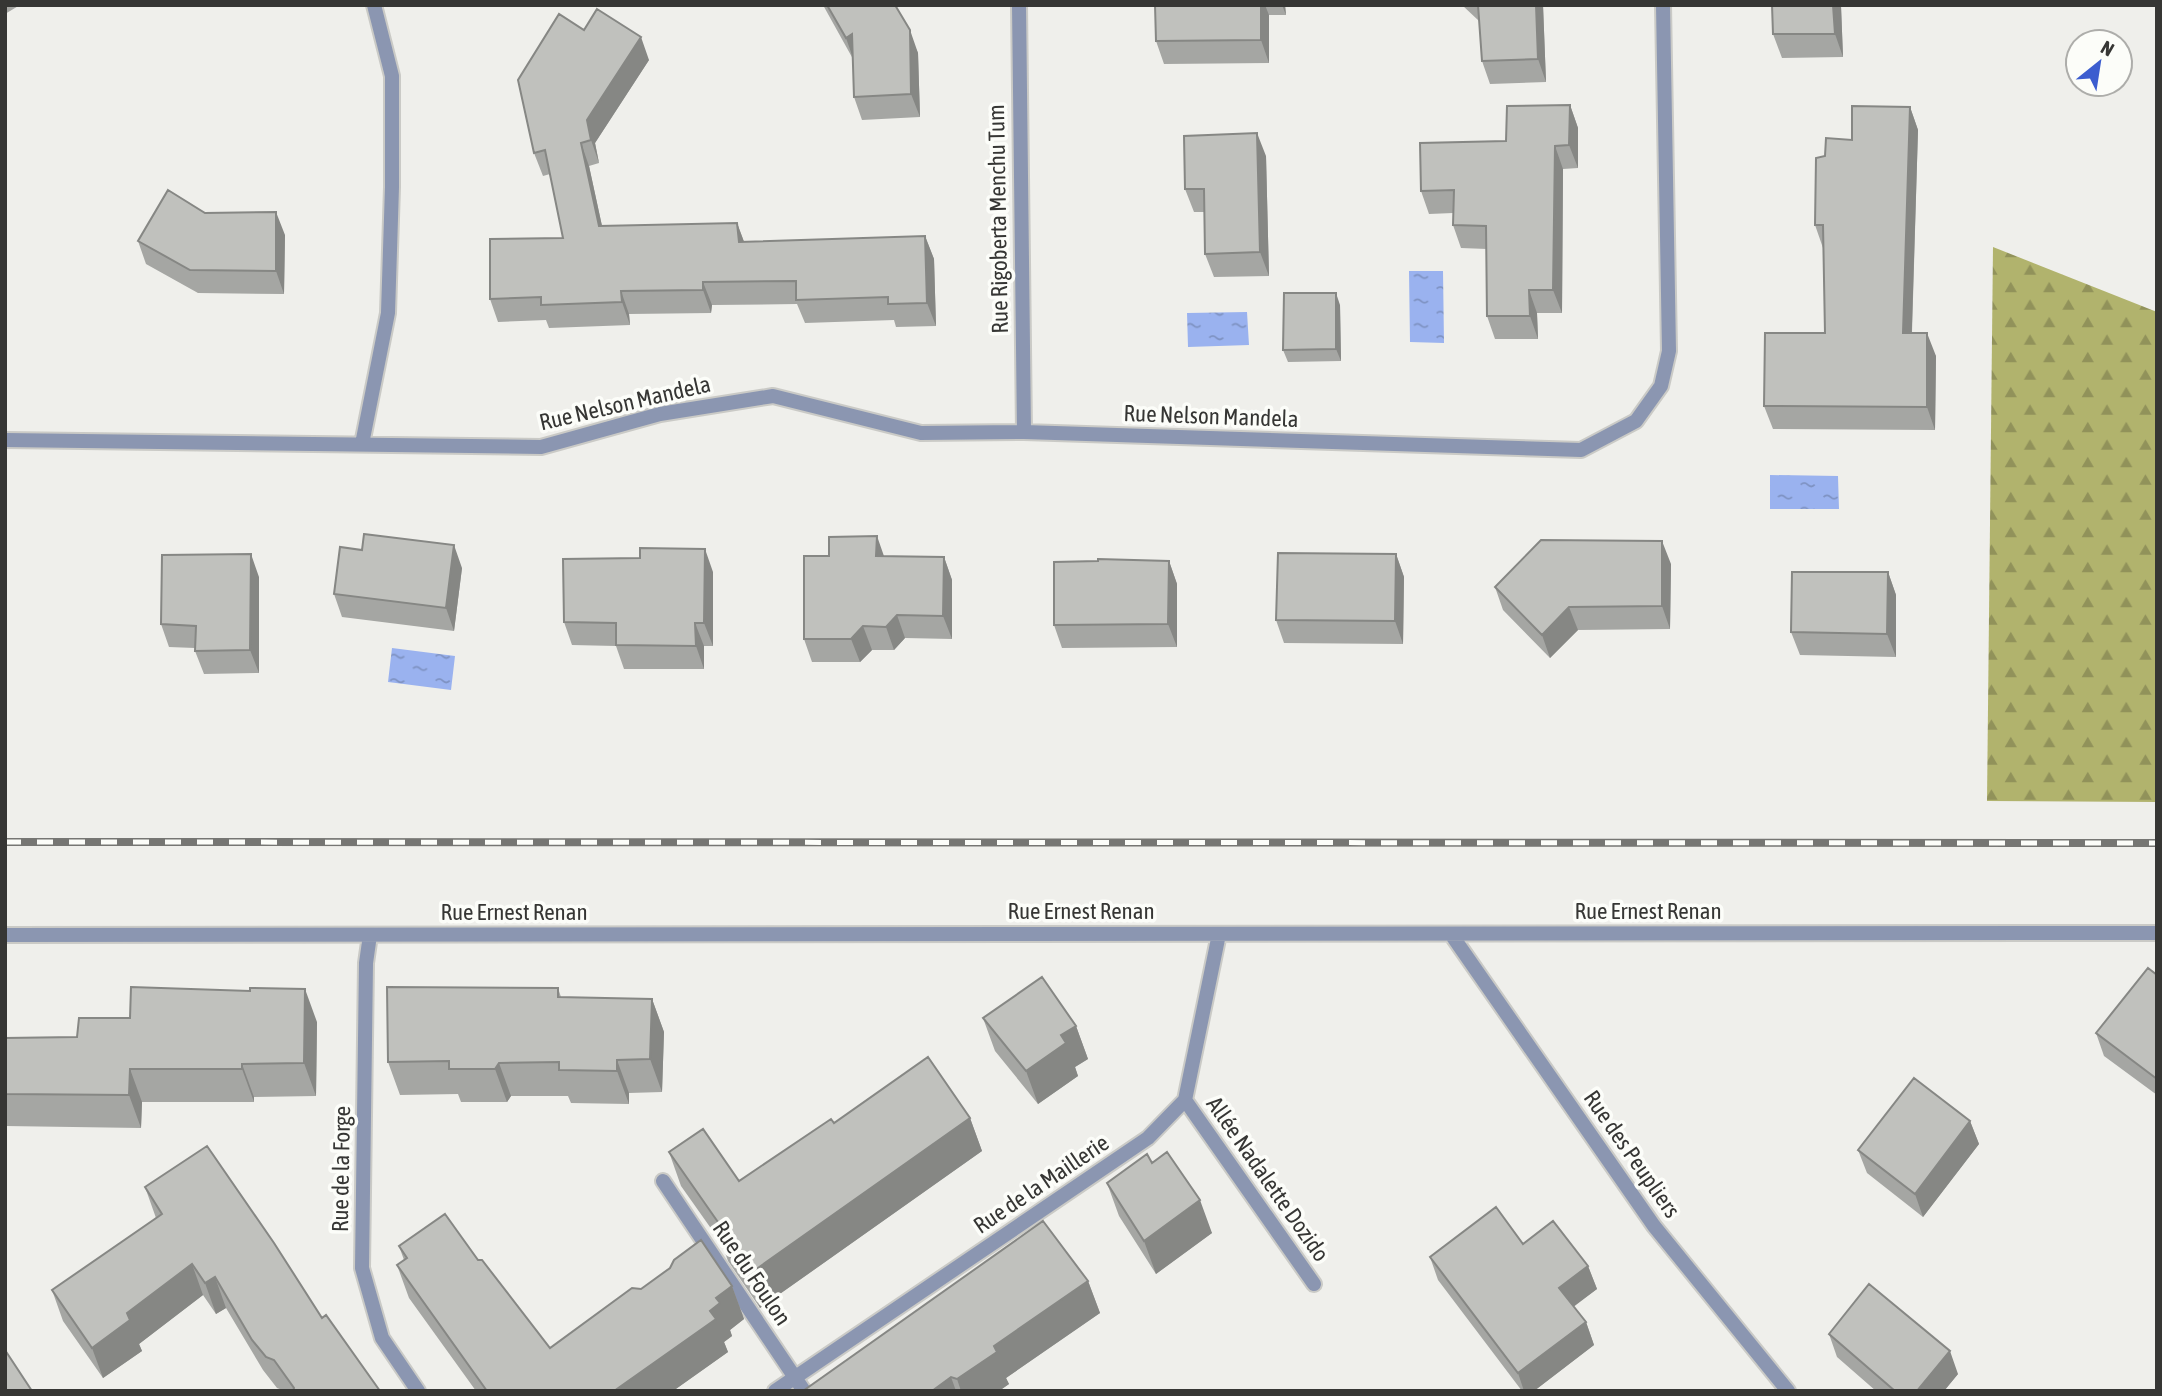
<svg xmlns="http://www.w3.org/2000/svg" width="2162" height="1396" font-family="'Asap Condensed',sans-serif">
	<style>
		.forest { fill: url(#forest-firs) }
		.water { fill: url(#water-ripples) }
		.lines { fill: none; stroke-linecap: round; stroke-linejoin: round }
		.street-casing { stroke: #cacac6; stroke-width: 18 }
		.street { stroke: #8b96b1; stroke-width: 14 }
		.rail-casing { stroke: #767673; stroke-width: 8 }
		.rail { stroke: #fcfdf9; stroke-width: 5; stroke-dasharray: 16; stroke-linecap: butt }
		.wall { fill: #a5a6a3 }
		.shaded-wall { fill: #868784 }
		.building { fill: #c0c1bd; stroke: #868784; stroke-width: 2 }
		.labels { text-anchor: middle; stroke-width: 7; stroke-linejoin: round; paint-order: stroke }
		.street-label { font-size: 23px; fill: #363634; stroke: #fcfdf9 }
	</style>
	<defs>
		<pattern id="forest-firs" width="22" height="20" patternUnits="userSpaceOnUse" patternTransform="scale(1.75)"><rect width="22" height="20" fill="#b1b36d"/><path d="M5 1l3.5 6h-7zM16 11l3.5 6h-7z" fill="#91925a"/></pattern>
		<pattern id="water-ripples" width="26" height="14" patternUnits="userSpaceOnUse" patternTransform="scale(1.75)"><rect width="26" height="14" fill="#9ab2ef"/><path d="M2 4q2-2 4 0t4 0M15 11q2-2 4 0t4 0" fill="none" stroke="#7e92c2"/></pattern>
	</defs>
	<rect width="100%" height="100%" fill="#efefeb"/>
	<!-- forest -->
	<path class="forest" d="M 1993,247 L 2157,312 L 2157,802 L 1987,801 Z"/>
	<!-- water -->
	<path class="water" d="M 1409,271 L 1443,271 L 1444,343 L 1410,342 Z
		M 1247,312 L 1249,345 L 1188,347 L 1187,313 Z
		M 1770,475 L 1838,476 L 1839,509 L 1770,509 Z
		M 392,648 L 455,656 L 451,690 L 388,682 Z"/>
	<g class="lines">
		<defs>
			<path id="street" d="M 1019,5 L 1024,432
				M 5,440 L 541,447 L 660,414 L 773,396 L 921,433 L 1024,432 L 1581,450 L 1636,421 L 1661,386 L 1669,351 L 1663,5
				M 362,444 L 388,313 L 392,187 L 392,76 L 374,5
				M 1451,934 L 1654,1226 L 1788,1391
				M 5,935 L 2157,933
				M 370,935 L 366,963 L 362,1268 L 382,1338 L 418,1391
				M 1185,1100 L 1314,1284
				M 663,1181 L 804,1391
				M 775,1391 L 1148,1138 L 1185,1100 L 1219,934"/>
		</defs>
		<!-- street casing -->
		<use href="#street" class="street-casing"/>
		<!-- street -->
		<use href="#street" class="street"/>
		<defs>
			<path id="rail" d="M 5,842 L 2157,843"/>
		</defs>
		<!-- rail casing -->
		<use href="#rail" class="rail-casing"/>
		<!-- rail -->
		<use href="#rail" class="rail"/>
	</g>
	<!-- wall -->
	<path class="wall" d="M 5,5 L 20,5 L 5,14 Z
		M 823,5 L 895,5 L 918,53 L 920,117 L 862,120 L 854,97 L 853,59 Z
		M 1155,5 L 1285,5 L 1286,15 L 1269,15 L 1269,63 L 1164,64 L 1156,41 Z
		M 1462,5 L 1543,5 L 1546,82 L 1490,84 L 1482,61 L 1479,21 Z
		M 1772,5 L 1863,5 L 1863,6 L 1841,6 L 1843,57 L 1782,58 L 1773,34 Z
		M 584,30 L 649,60 L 595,143 L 599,163 L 589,166 L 602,226 L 737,223 L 744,242 L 925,236 L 934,259 L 936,326 L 896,327 L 894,320 L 805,323 L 797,304 L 712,305 L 711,313 L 629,314 L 630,325 L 549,328 L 546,320 L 498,322 L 490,299 L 563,238 L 550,174 L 543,176 L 534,153 Z
		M 1570,105 L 1578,128 L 1578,168 L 1563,169 L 1562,313 L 1537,313 L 1538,339 L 1495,339 L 1487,316 L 1487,249 L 1461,248 L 1453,225 L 1453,213 L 1429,214 L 1421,191 Z
		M 1910,107 L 1918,130 L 1912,333 L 1936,356 L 1935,430 L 1773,429 L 1764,406 L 1825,333 L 1823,248 L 1815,225 L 1825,156 Z
		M 1266,156 L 1269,276 L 1214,277 L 1205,254 L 1204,212 L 1194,212 L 1185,189 Z
		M 205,213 L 285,235 L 284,294 L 198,293 L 146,264 L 138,241 Z
		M 1340,305 L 1341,361 L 1288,362 L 1283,350 Z
		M 1396,554 L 1404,577 L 1403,644 L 1284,643 L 1276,620 Z
		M 884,556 L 944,557 L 952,580 L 952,639 L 905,638 L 894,650 L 872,650 L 860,662 L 812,662 L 804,639 Z
		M 1169,561 L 1177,584 L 1177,647 L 1062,648 L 1054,625 Z
		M 1671,564 L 1670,629 L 1578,630 L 1550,658 L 1503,610 L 1495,587 Z
		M 462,568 L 454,631 L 342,617 L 334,594 Z
		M 713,572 L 713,646 L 704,646 L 704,669 L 624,669 L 616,646 L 572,645 L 564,622 Z
		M 1888,572 L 1896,595 L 1896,657 L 1800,655 L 1791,632 Z
		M 259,577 L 259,673 L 204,674 L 195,651 L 195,648 L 169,647 L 161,624 Z
		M 2157,975 L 2157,1095 L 2104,1056 L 2096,1033 Z
		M 558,988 L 561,997 L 652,999 L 664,1032 L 662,1092 L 629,1093 L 629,1104 L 571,1103 L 568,1096 L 511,1096 L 507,1102 L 461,1102 L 458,1094 L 400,1095 L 388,1062 Z
		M 983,1018 L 1076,1026 L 1088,1059 L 1075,1067 L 1078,1076 L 1038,1104 L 995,1051 Z
		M 317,1022 L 316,1096 L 254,1097 L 254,1102 L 142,1102 L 141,1128 L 5,1126 L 5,1038 L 77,1037 Z
		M 970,1118 L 982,1151 L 760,1308 L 728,1261 L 722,1244 L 681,1186 L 669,1152 L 739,1181 L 834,1123 Z
		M 1970,1121 L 1979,1144 L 1923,1217 L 1867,1173 L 1858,1150 Z
		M 1152,1163 L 1212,1233 L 1156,1274 L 1119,1216 L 1107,1183 Z
		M 145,1187 L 322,1318 L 380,1391 L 285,1391 L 277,1388 L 263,1370 L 226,1308 L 216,1314 L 203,1295 L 139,1344 L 142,1351 L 103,1378 L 63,1321 L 52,1290 L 156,1218 Z
		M 1523,1244 L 1588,1266 L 1597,1289 L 1573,1306 L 1586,1322 L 1594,1345 L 1534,1391 L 1522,1391 L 1438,1280 L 1430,1257 Z
		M 399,1246 L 478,1260 L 550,1348 L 641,1289 L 732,1286 L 744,1319 L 730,1330 L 732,1336 L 724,1342 L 728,1352 L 673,1391 L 476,1391 L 409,1298 L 397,1265 L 404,1260 Z
		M 1088,1281 L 1100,1313 L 1006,1378 L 1009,1384 L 999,1391 L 803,1391 Z
		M 1829,1334 L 1958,1374 L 1944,1391 L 1876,1391 L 1837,1357 Z"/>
	<!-- shaded-wall -->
	<path class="shaded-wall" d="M 1261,5 L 1265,5 L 1269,15 L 1269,63 L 1261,40 Z
		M 1282,5 L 1285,5 L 1286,15 Z
		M 1536,5 L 1543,5 L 1546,82 L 1538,59 Z
		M 1833,5 L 1840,5 L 1841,6 L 1843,57 L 1835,34 Z
		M 910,30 L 918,53 L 920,117 L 911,94 Z
		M 852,34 L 854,61 L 846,38 Z
		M 641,37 L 649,60 L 595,143 L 599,163 L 591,140 L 587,120 Z
		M 1570,105 L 1578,128 L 1578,168 L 1569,145 Z
		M 1910,107 L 1918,130 L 1911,356 L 1903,333 Z
		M 1257,133 L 1266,156 L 1269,276 L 1260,252 Z
		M 581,143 L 589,166 L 607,249 L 599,226 Z
		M 1555,146 L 1563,169 L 1562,313 L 1553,290 Z
		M 276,212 L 285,235 L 284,294 L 276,271 Z
		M 737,223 L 746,247 L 739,242 Z
		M 925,236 L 934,259 L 936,326 L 927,303 Z
		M 703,282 L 712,305 L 711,313 L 703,290 Z
		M 1529,290 L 1537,313 L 1538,339 L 1530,316 Z
		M 621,291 L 629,314 L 630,325 L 622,302 Z
		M 1336,293 L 1340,305 L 1341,361 L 1336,349 Z
		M 1927,333 L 1936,356 L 1935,430 L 1927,407 Z
		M 877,536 L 885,559 L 876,556 Z
		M 1662,541 L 1671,564 L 1670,629 L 1662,606 Z
		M 454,545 L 462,568 L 454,631 L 446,608 Z
		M 705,549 L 713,572 L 713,646 L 704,623 Z
		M 251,554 L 259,577 L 259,673 L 250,650 Z
		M 1396,554 L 1404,577 L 1403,644 L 1395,621 Z
		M 944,557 L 952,580 L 952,639 L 943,616 Z
		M 1169,561 L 1177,584 L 1177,647 L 1168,624 Z
		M 1888,572 L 1896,595 L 1896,657 L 1887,634 Z
		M 1569,607 L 1578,630 L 1550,658 L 1542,635 Z
		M 897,615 L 905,638 L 894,650 L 886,627 Z
		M 695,623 L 704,646 L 704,669 L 696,646 Z
		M 863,626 L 872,650 L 860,662 L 851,639 Z
		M 305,989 L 317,1022 L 316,1096 L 304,1063 Z
		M 652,999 L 664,1032 L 662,1092 L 650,1059 Z
		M 1076,1026 L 1088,1059 L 1075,1067 L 1078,1076 L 1038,1104 L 1026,1071 L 1061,1035 Z
		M 617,1060 L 629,1093 L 629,1104 L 617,1071 Z
		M 499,1063 L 511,1096 L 507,1102 L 495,1069 Z
		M 242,1064 L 254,1097 L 254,1102 L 242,1069 Z
		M 130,1069 L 142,1102 L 141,1128 L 129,1095 Z
		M 970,1118 L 982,1151 L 760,1308 L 748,1275 Z
		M 1970,1121 L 1979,1144 L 1923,1217 L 1915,1194 Z
		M 1200,1200 L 1212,1233 L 1156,1274 L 1144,1241 Z
		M 192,1264 L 203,1295 L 139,1344 L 142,1351 L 103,1378 L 92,1348 L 127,1313 Z
		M 1588,1266 L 1597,1289 L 1568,1311 L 1559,1288 Z
		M 215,1277 L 226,1308 L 216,1314 L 205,1283 Z
		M 1088,1281 L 1100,1313 L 1006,1378 L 1009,1384 L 999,1391 L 961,1391 L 957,1379 L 994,1346 Z
		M 732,1286 L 744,1319 L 730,1330 L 732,1336 L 724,1342 L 728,1352 L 673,1391 L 614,1391 L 716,1298 Z
		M 1586,1322 L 1594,1345 L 1534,1391 L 1524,1391 L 1518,1373 Z
		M 1950,1351 L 1958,1374 L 1944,1391 L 1917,1391 Z
		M 951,1377 L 956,1391 L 932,1391 Z"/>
	<!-- building -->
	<path class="building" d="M 827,5 L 895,5 L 910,30 L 911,94 L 854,97 L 852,34 L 846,38 Z
		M 1155,5 L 1261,5 L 1261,40 L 1156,41 Z
		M 1478,5 L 1536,5 L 1538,59 L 1482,61 Z
		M 1772,5 L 1833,5 L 1835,34 L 1773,34 Z
		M 597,9 L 641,37 L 587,120 L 591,140 L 581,143 L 599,226 L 737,223 L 739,242 L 925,236 L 927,303 L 888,304 L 888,297 L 796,300 L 796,281 L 703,282 L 703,290 L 621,291 L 622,302 L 541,305 L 541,297 L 490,299 L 490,239 L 563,238 L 545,150 L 534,153 L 518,80 L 559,14 L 584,30 Z
		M 1570,105 L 1569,145 L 1555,146 L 1553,290 L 1529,290 L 1530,316 L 1487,316 L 1486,226 L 1453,225 L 1454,190 L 1421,191 L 1420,143 L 1506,141 L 1507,106 Z
		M 1852,106 L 1910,107 L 1903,333 L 1927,333 L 1927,407 L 1764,406 L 1765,333 L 1825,333 L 1823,225 L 1815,225 L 1816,158 L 1825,156 L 1826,138 L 1852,140 Z
		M 1257,133 L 1260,252 L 1205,254 L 1204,189 L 1185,189 L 1184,136 Z
		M 168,190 L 205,213 L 276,212 L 276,271 L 190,270 L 138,241 Z
		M 1284,293 L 1336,293 L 1336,349 L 1283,350 Z
		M 364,534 L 454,545 L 446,608 L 334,594 L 340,547 L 362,550 Z
		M 877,536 L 876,556 L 944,557 L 943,616 L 897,615 L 886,627 L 863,626 L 851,639 L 804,639 L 804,556 L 829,556 L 829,537 Z
		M 1541,540 L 1662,541 L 1662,606 L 1569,607 L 1542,635 L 1495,587 Z
		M 640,548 L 705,549 L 704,623 L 695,623 L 696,646 L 616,645 L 616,623 L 564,622 L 563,559 L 640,558 Z
		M 1278,553 L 1396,554 L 1395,621 L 1276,620 Z
		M 251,554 L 250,650 L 195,651 L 196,626 L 161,624 L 162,555 Z
		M 1098,559 L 1169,561 L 1168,624 L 1054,625 L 1054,562 L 1098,561 Z
		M 1792,572 L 1888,572 L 1887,634 L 1791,632 Z
		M 2148,968 L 2157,975 L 2157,1079 L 2096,1033 Z
		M 1042,977 L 1076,1026 L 1061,1035 L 1066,1043 L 1026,1071 L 983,1018 Z
		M 131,987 L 250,991 L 250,988 L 305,989 L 304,1063 L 242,1064 L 242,1069 L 130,1069 L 129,1095 L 5,1094 L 5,1038 L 77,1037 L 79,1018 L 130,1018 Z
		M 387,987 L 558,988 L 558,997 L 652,999 L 650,1059 L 617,1060 L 617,1071 L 559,1070 L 559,1062 L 499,1063 L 495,1069 L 449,1069 L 449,1061 L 388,1062 Z
		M 928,1057 L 970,1118 L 748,1275 L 716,1228 L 720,1225 L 669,1152 L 703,1129 L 739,1181 L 831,1119 L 834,1123 Z
		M 1914,1078 L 1970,1121 L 1915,1194 L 1858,1150 Z
		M 207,1146 L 274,1243 L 322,1318 L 326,1315 L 380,1391 L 293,1391 L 294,1388 L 274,1360 L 266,1357 L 252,1340 L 215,1277 L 205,1283 L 192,1264 L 127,1313 L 130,1320 L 92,1348 L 52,1290 L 162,1214 L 145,1187 Z
		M 1167,1152 L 1200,1200 L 1144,1241 L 1107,1183 L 1147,1154 L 1152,1163 Z
		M 1496,1207 L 1523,1244 L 1553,1221 L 1588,1266 L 1559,1288 L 1586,1322 L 1518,1373 L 1430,1257 Z
		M 445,1214 L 478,1260 L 482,1260 L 550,1348 L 632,1288 L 641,1289 L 670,1268 L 674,1260 L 701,1240 L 732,1286 L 716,1298 L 720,1303 L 710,1311 L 716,1319 L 614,1391 L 487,1391 L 397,1265 L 407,1258 L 399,1246 Z
		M 1043,1221 L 1088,1281 L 994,1346 L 997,1352 L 957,1379 L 951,1377 L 932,1391 L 803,1391 Z
		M 1869,1284 L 1950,1351 L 1917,1391 L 1895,1391 L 1829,1334 Z
		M 5,1350 L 32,1391 L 5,1391 Z"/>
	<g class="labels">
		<!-- street labels -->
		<g class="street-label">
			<text transform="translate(998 219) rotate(-91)" y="8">Rue Rigoberta Menchu Tum</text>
			<text transform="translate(625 403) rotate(-13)" y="8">Rue Nelson Mandela</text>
			<text transform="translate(1211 416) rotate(2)" y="8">Rue Nelson Mandela</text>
			<text x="1081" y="919">Rue Ernest Renan</text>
			<text x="1648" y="919">Rue Ernest Renan</text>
			<text x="514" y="920">Rue Ernest Renan</text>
			<text transform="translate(1632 1154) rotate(55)" y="8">Rue des Peupliers</text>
			<text transform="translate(341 1169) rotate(-89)" y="8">Rue de la Forge</text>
			<text transform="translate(1268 1179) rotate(55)" y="8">Allée Nadalette Dozido</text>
			<text transform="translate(1041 1184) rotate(-34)" y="8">Rue de la Maillerie</text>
			<text transform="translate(752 1273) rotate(56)" y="8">Rue du Foulon</text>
		</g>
	</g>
	<!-- border -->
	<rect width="2162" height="1396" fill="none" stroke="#363634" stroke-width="14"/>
	<!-- north arrow -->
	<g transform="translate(2099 63) rotate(30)"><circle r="33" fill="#fcfdf9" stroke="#adadaa" stroke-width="2"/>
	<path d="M0-5L12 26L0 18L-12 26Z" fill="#3c5dcf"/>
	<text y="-10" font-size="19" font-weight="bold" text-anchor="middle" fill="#363634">N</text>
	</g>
</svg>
